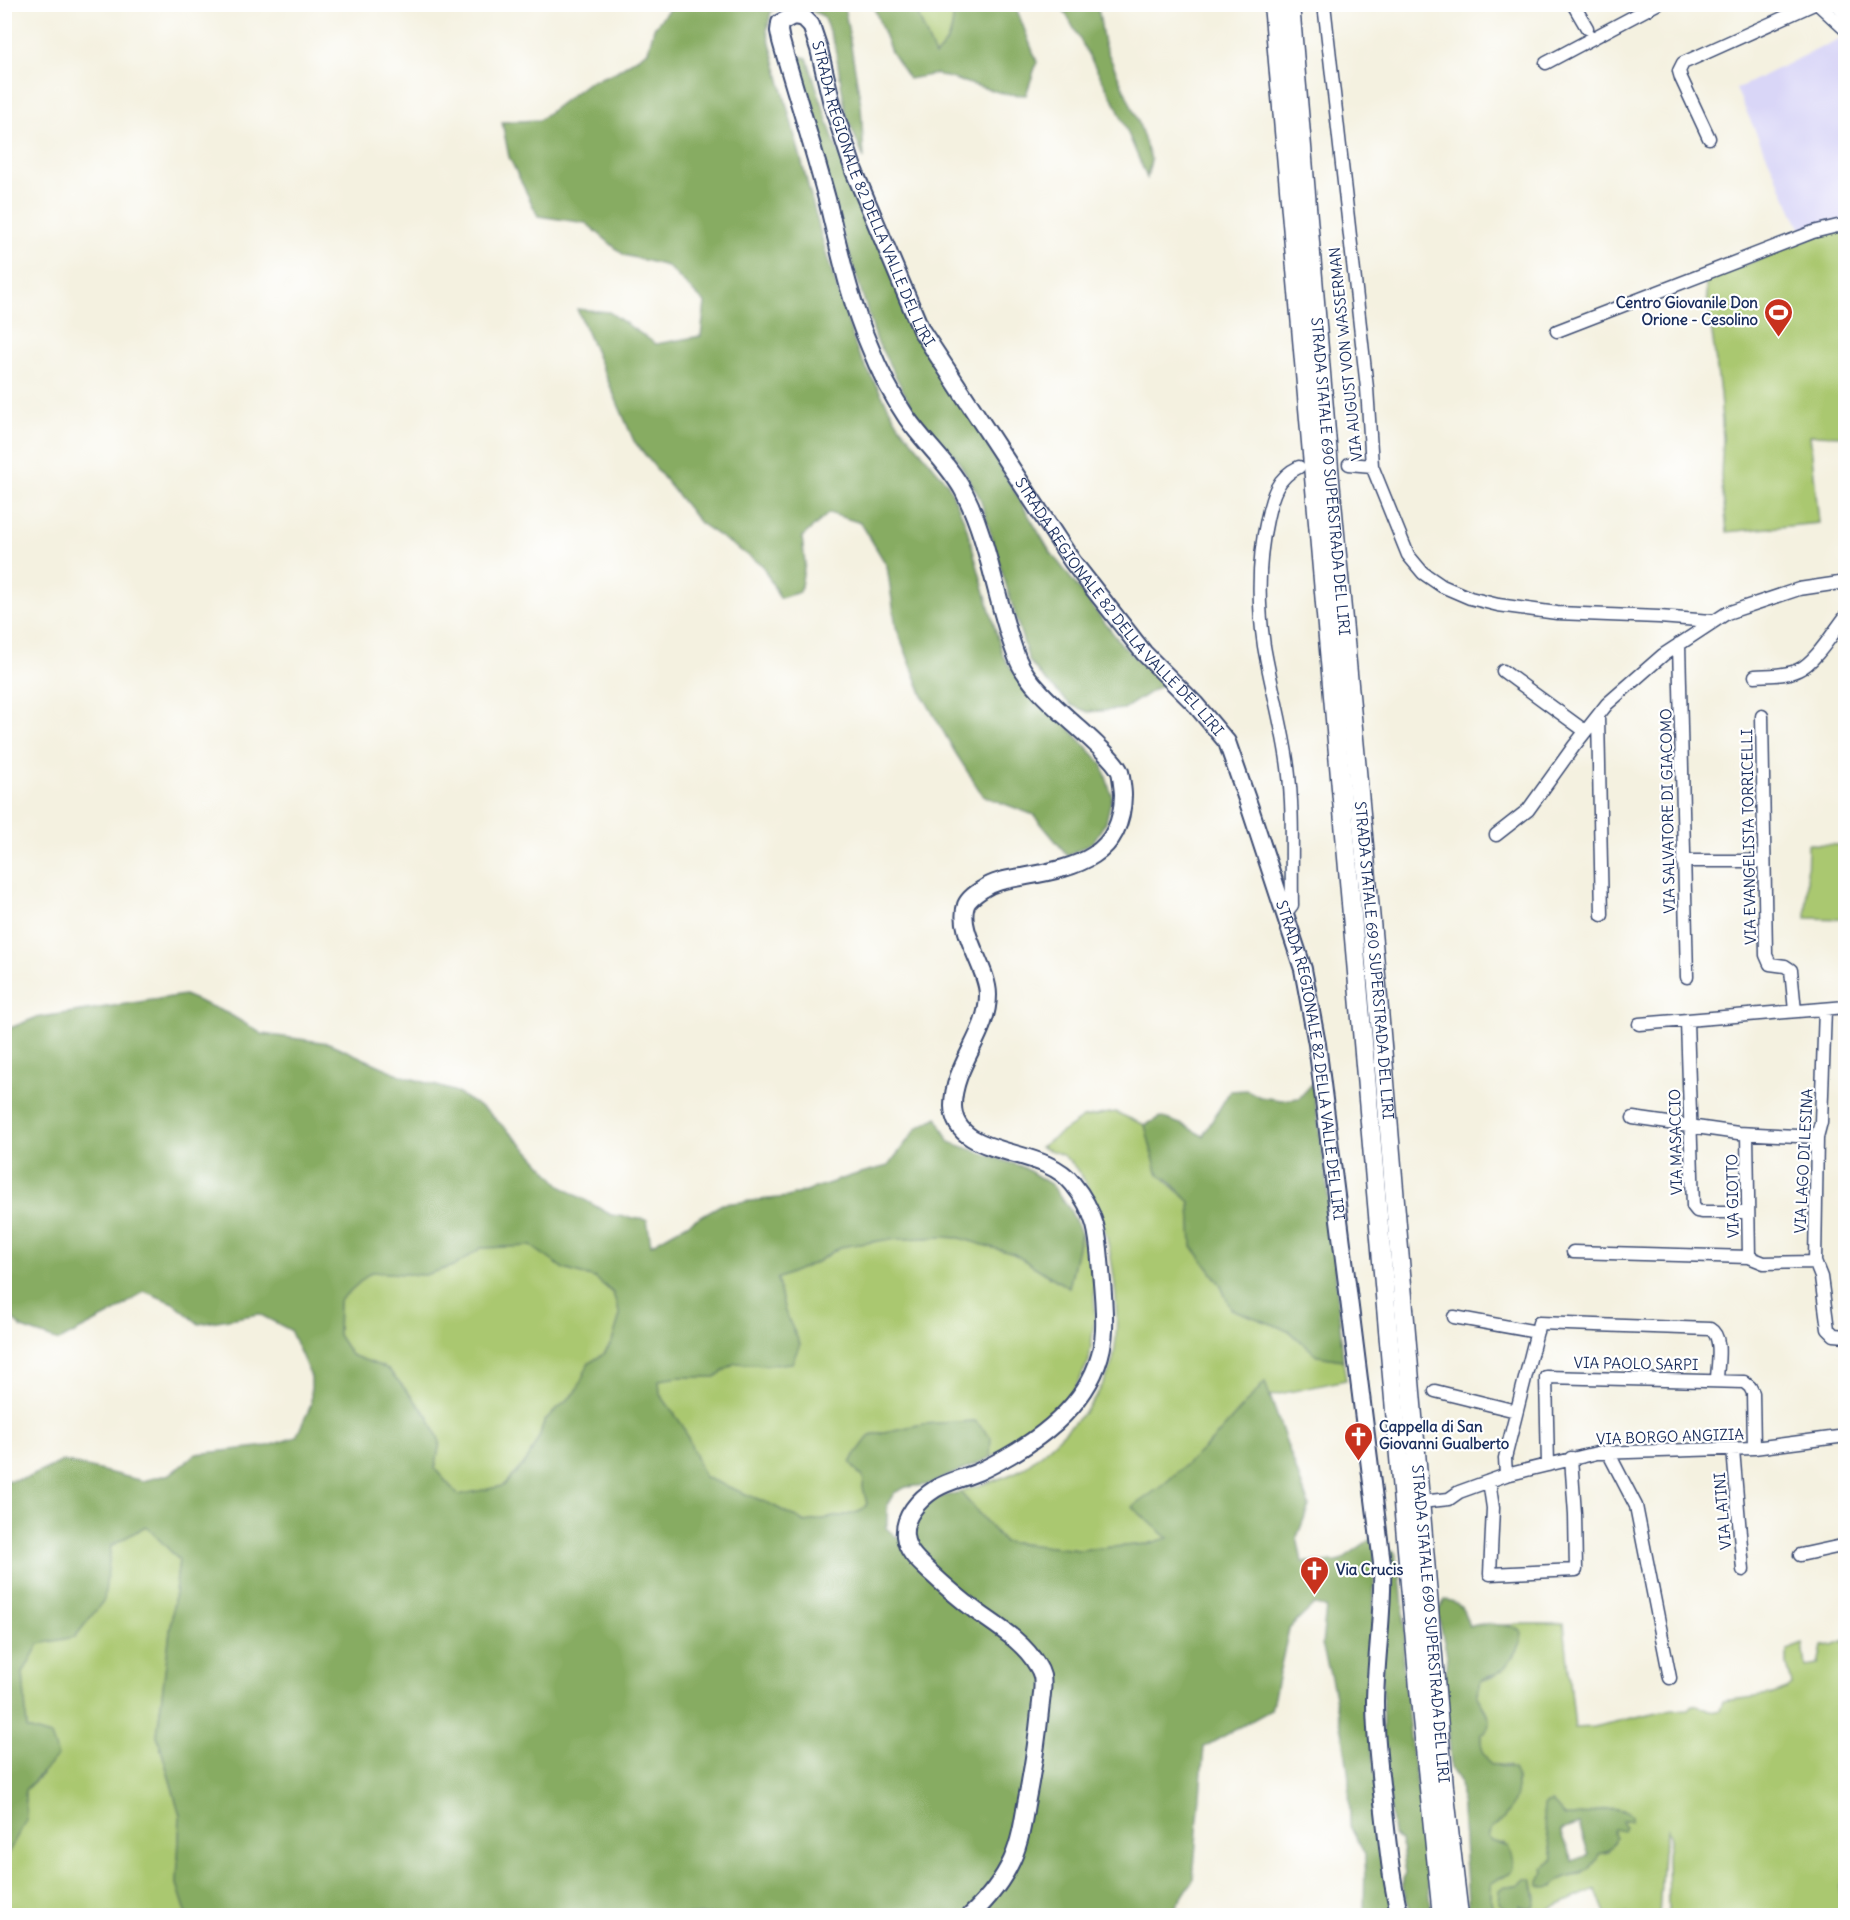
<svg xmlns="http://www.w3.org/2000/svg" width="1850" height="1920" font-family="Delius,sans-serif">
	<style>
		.built { fill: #d9d6f7 }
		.green { fill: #aac870; stroke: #627c67; stroke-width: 1.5; fill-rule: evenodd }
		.forest { fill: #87ac62; stroke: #516e60; stroke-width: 1.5; fill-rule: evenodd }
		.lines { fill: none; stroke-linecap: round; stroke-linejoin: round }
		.minor-casing { stroke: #3c4c72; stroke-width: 15 }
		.major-casing { stroke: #3c4c72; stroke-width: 20 }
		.highway-casing { stroke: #3c4c72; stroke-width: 21 }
		.minor { stroke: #fff; stroke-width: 12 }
		.major { stroke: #fff; stroke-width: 16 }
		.highway { stroke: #fff; stroke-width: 18 }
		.labels { text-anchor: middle; stroke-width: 4.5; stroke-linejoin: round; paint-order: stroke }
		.street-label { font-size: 15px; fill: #1b2f5e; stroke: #fff }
		.poi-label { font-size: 15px; font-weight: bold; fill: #1b2f5e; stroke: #fff; text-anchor: start }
	</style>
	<rect width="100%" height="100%" fill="#fff"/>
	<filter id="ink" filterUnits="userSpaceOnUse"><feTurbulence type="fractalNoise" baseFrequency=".0167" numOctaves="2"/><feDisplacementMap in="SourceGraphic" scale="12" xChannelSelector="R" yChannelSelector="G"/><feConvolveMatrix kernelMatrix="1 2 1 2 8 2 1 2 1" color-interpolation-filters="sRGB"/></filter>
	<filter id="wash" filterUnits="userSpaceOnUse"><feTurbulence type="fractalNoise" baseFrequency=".008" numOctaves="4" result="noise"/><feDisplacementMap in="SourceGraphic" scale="24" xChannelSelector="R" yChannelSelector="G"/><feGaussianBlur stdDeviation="1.35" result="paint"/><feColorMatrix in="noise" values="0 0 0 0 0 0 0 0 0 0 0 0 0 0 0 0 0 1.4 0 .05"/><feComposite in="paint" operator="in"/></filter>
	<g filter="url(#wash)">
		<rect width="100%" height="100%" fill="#f4f1e0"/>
		<!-- built -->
		<path class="built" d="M 1843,37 L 1846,40 L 1845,220 L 1830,222 L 1801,230 L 1736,89 Z"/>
		<!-- green -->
		<path class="green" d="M 914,5 L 953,5 C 954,28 951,39 935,56 Z
			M 1833,229 L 1845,232 L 1845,436 L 1810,435 L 1819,523 L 1727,532 L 1721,476 L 1723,439 L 1720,393 L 1705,281 Z
			M 1808,844 L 1845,845 L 1845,919 L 1806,918 Z
			M 1115,1112 L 1145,1125 L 1157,1172 L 1190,1202 L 1192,1246 L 1220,1284 L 1231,1309 L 1288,1330 L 1318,1356 L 1343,1360 L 1346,1380 L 1270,1396 L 1264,1383 L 1214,1439 L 1162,1486 L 1133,1507 L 1169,1538 L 1147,1544 L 1079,1550 L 1004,1542 L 960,1492 C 978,1485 1004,1479 1020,1470 C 1037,1460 1082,1417 1093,1401 C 1100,1390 1110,1372 1113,1360 C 1124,1306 1110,1194 1065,1157 C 1059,1152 1047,1150 1040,1147 L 1083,1118 Z
			M 1081,1233 L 1094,1280 L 1095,1316 L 1089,1361 L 1070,1397 L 1039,1425 L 990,1458 L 975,1421 L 923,1424 L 870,1435 L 863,1487 L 867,1504 L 861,1511 L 852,1514 L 805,1522 L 770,1504 L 704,1477 L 683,1426 L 660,1394 L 659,1379 L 680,1377 L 715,1377 L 735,1363 L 768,1365 L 800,1344 L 785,1312 L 777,1278 L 817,1262 L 840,1247 L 884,1240 L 942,1237 L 960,1238 L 1014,1254 L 1069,1288 Z
			M 531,1246 L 564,1269 L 595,1278 L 613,1293 L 620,1315 L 612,1342 L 604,1354 L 589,1363 L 576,1392 L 545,1420 L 539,1437 L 526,1462 L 503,1486 L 459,1496 L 435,1469 L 440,1442 L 428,1416 L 388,1369 L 351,1355 L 338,1335 L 339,1301 L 371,1272 L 425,1275 L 456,1265 L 481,1248 Z
			M 146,1525 L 179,1560 L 157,1735 L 180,1815 L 177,1884 L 187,1915 L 5,1915 L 4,1856 L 6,1857 L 25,1820 L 25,1790 L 42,1774 L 51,1736 L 27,1729 L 23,1673 L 39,1643 L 76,1636 L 103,1600 L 111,1546 Z
			M 1522,1624 L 1564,1624 L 1575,1728 L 1593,1727 L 1662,1711 L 1688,1709 L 1692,1705 C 1702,1705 1708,1715 1720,1710 L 1723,1701 L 1770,1695 L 1787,1689 L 1792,1685 L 1787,1664 L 1787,1650 L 1803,1644 L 1806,1667 L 1818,1665 L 1822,1646 L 1833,1645 L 1845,1640 L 1846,1877 L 1840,1887 L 1840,1900 L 1845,1888 L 1845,1915 L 1668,1915 L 1667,1854 L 1670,1835 L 1668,1829 L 1663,1852 L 1659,1915 L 1606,1915 L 1595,1889 L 1536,1915 L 1495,1915 L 1491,1902 L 1491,1883 L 1504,1876 L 1505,1844 L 1491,1841 L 1488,1837 C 1490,1826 1496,1826 1503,1819 C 1514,1808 1517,1792 1517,1777 L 1508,1766 L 1491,1764 C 1477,1749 1478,1737 1489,1721 C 1488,1710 1481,1705 1477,1696 L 1481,1681 L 1492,1677 L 1507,1666 L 1519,1646 L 1508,1626 L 1493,1626 ZM 1547,1803 C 1553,1806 1557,1811 1563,1815 C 1574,1822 1589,1812 1600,1810 C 1607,1808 1617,1808 1624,1810 L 1628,1821 L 1622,1821 L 1612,1831 L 1616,1837 L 1609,1852 L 1599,1854 L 1582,1874 C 1571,1875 1560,1877 1553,1887 L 1539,1882 L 1544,1872 L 1543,1868 L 1552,1861 L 1553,1857 L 1543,1813 ZM 1525,1879 L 1530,1879 L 1533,1882 L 1536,1898 L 1527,1908 L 1520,1906 L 1518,1912 L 1511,1913 L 1503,1909 L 1512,1885 L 1519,1885 Z"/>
		<!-- forest -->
		<path class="forest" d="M 672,5 L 783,5 L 771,12 L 767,31 L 827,257 L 858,353 L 899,425 L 948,484 L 965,522 L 1003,656 L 1025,690 L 1060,718 L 1102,764 L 1112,796 L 1106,822 L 1093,842 L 1068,856 L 1034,815 L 983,796 L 955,752 L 923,696 L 896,627 L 887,566 L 861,523 L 829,513 L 802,537 L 805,563 L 800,592 L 780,598 L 762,565 L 700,523 L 634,441 L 577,309 L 609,312 L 656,344 L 701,336 L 705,303 L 667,266 L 624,255 L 586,223 L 538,216 L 509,157 L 502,122 L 539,120 L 589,82 L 614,73 L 648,51 L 654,28 Z
			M 799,5 L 844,5 L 861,105 L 864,159 L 846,114 L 835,46 L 823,16 Z
			M 873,5 L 914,5 L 935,56 C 952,39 954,28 953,5 L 1015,5 L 1037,62 L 1026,95 L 1005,94 L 936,74 L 909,79 L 891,52 Z
			M 1061,5 L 1095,5 L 1099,13 L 1104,44 L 1138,121 L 1151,160 L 1147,178 L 1116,105 Z
			M 799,56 L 807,58 L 834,141 L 862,206 L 992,453 L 1049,550 L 1122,645 L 1163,684 L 1124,709 L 1088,712 L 1071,705 L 1042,677 L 1029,661 L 980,498 L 956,457 L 914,411 L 877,341 L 839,221 L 798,71 Z
			M 184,995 L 229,1014 L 262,1034 L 329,1043 L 403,1076 L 454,1091 L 487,1111 L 530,1152 L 562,1187 L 611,1215 L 647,1220 L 651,1245 L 722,1204 L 788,1197 L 857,1174 L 888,1166 L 917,1128 L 937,1117 L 949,1142 L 1023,1167 L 1052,1185 L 1070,1210 L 1081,1233 L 1069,1288 L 1014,1254 L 960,1238 L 942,1237 L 884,1240 L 840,1247 L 817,1262 L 777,1279 L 785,1312 L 800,1344 L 792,1363 L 768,1365 L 735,1363 L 715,1377 L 680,1377 L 659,1380 L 660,1394 L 683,1426 L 704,1477 L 770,1504 L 805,1522 L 852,1514 L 861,1511 L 867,1504 L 863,1487 L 864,1480 L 850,1462 L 870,1435 L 923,1424 L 975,1421 L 991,1437 L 990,1458 L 927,1485 L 906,1487 L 894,1493 L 887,1505 L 887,1529 L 898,1538 L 933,1499 L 960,1492 L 1004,1542 L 1079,1550 L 1147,1544 L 1168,1538 L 1132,1507 L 1162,1486 L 1214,1439 L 1265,1382 L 1309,1506 L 1297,1537 L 1302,1562 L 1338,1562 L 1375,1536 L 1373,1636 L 1367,1691 L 1370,1737 L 1394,1915 L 1364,1915 L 1365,1855 L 1350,1826 L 1349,1778 L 1343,1736 L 1332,1682 L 1322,1645 L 1326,1607 L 1314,1605 L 1289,1629 L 1271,1710 L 1204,1747 L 1193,1880 L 1171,1915 L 187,1915 L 177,1884 L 180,1815 L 157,1735 L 179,1560 L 146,1526 L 111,1546 L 104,1600 L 75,1637 L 39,1644 L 23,1673 L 27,1729 L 51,1736 L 58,1756 L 25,1790 L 26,1820 L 6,1857 L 5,1856 L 5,1481 L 27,1478 L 63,1461 L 143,1481 L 170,1474 L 196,1454 L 268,1446 L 296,1437 L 311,1405 L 311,1377 L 290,1330 L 259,1314 L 199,1324 L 173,1303 L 144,1291 L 115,1312 L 59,1341 L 22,1328 L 5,1312 L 5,1030 L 35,1018 ZM 531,1246 L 564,1269 L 595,1278 L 613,1293 L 620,1315 L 612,1342 L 604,1354 L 589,1363 L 576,1392 L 545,1420 L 539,1437 L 526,1462 L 503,1486 L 458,1495 L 435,1469 L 440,1442 L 428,1416 L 388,1369 L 351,1355 L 338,1335 L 339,1301 L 371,1272 L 425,1275 L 456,1265 L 481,1248 Z
			M 1312,1084 C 1329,1175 1335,1268 1343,1360 L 1318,1356 L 1288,1330 L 1231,1309 L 1220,1284 L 1192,1246 L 1190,1202 L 1171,1182 L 1157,1172 L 1145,1125 L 1161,1117 L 1183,1125 L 1203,1136 L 1230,1091 L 1247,1090 L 1260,1097 L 1281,1100 L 1299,1098 Z
			M 1391,1550 L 1395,1552 L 1399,1566 L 1404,1616 L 1405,1640 L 1403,1664 L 1412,1756 L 1420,1800 L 1432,1915 L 1412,1915 L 1403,1888 L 1403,1879 L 1406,1873 L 1401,1841 L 1393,1835 L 1386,1759 L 1387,1750 L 1383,1742 L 1382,1656 L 1392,1589 L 1388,1553 Z
			M 1445,1600 C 1462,1601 1465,1613 1469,1627 C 1480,1622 1513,1624 1522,1632 C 1522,1644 1508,1667 1498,1673 C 1492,1677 1486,1676 1481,1681 L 1477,1696 C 1483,1710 1495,1718 1485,1733 L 1481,1734 C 1480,1746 1483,1755 1491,1764 L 1513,1769 C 1517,1775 1517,1780 1517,1788 C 1516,1799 1512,1810 1503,1819 C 1496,1825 1491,1826 1488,1837 L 1492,1841 L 1508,1847 C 1519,1870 1512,1874 1491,1883 L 1491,1902 L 1495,1915 L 1469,1915 L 1460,1781 L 1451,1768 L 1445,1678 L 1447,1655 L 1438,1615 L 1438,1611 Z
			M 1552,1802 L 1565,1816 C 1588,1819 1609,1799 1631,1815 L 1631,1821 L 1622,1821 L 1625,1827 L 1623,1831 L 1614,1829 L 1613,1831 L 1616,1837 C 1613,1848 1610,1851 1599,1854 C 1587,1885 1568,1866 1553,1887 L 1545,1888 L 1539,1886 L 1539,1882 L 1544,1872 L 1543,1868 L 1552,1861 L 1553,1857 L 1543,1818 L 1544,1806 L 1547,1803 ZM 1579,1824 L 1589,1855 L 1572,1861 L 1561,1830 Z
			M 1525,1879 L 1530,1879 L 1533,1882 L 1535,1905 L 1529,1908 L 1520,1906 L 1518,1913 L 1509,1912 L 1499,1903 L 1500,1890 L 1505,1886 L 1519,1885 Z"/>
	</g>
	<g filter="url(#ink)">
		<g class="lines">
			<defs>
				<path id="minor" d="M 1324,4 L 1367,388 L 1372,466 L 1408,555 L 1423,573 L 1442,586 L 1470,598 L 1498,605 L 1557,613 L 1659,617 L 1711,621
					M 1573,4 L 1587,28
					M 1818,4 L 1846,30
					M 1546,63 L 1657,4
					M 1709,138 L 1681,78 L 1679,71 L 1683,63 L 1814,4
					M 1557,331 L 1813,232 L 1846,224
					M 1349,464 L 1372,466
					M 1679,644 L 1687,977
					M 1503,671 L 1585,731
					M 1755,676 C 1768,675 1786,676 1798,670 C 1815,663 1834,631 1846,616
					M 1598,716 L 1602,915
					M 1762,716 L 1766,955 L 1770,964 L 1785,966 L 1791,970 L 1795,1011
					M 1496,835 L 1528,810 L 1574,746 L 1607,704 L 1663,655 L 1727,613 L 1799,589 L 1846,582
					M 1683,861 L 1763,861
					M 1285,914 L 1292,905 C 1291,859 1294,813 1288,767 C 1283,727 1271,687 1264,646 C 1258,605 1258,559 1267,519 C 1272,496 1277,477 1299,467
					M 1825,1009 L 1821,1122 L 1817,1137 L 1815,1262 L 1821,1277 L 1828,1329 L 1834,1335 L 1846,1336
					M 1687,1021 L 1693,1206 L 1697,1211 L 1703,1212 L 1748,1212
					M 1639,1024 L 1846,1007
					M 1633,1118 L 1738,1133 L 1817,1137
					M 1747,1134 L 1749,1257
					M 1573,1252 L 1749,1257 L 1764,1263 L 1815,1262
					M 1454,1317 L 1537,1332
					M 1435,1391 L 1516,1411
					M 1733,1449 L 1743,1570
					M 1608,1452 L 1636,1506 L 1670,1678
					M 1548,1465 L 1546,1377 L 1744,1382 L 1750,1387 L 1753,1393 L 1754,1448
					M 1506,1475 L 1505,1458 L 1539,1323 L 1710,1329 C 1724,1337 1717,1366 1717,1380
					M 1489,1481 L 1493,1508 L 1490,1574 L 1576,1570 L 1575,1514 L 1571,1458
					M 1430,1501 L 1449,1499 L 1459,1492 L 1506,1475 L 1597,1453 L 1754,1448 L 1846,1436
					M 1800,1555 L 1846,1545"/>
				<g id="major">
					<path d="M 1839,4 L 1846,12"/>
					<path id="s1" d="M 970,1916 C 987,1900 1002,1882 1012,1860 C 1020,1842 1023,1823 1026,1804 C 1032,1773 1037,1742 1040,1711 C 1041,1700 1044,1686 1042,1676 C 1041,1672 1039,1668 1037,1665 C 1024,1642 997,1626 976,1611 C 960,1599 946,1587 931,1573 C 920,1562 907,1553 905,1536 C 903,1517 919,1499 935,1489 C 948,1481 964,1478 978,1472 C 1035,1445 1101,1400 1104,1330 C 1105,1307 1102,1283 1100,1260 C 1099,1248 1098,1236 1095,1225 C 1091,1211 1082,1195 1073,1184 C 1043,1144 954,1160 953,1106 C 953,1065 988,1035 988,995 C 988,968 957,932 966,905 C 969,898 977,893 983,889 C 996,880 1011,879 1027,876 C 1078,867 1122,856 1123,795 C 1123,791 1121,775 1120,772 C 1116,762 1104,752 1097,745 C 1073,721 1031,691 1018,660 C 996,606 991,545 964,492 C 949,464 925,444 907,418 C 893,397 878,368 869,345 C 849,299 839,248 827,199 C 813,146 796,94 781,41 L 779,31 L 780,23 L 793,16 L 804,18 L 811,25 L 819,49 L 832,104 L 854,171 L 921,330 L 1072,561 L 1144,653 L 1195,704 L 1227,742 L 1250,808 L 1303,969 L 1317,1044 L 1382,1563 C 1384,1609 1376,1655 1375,1701 C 1375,1738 1380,1775 1384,1811 C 1388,1846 1391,1881 1400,1916"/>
				</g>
				<g id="highway">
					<path d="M 1273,4 L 1420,1699 L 1442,1916"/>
					<path id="s2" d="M 1290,4 L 1330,480 L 1377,986 L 1444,1787 L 1459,1916"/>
				</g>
			</defs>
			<!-- minor casing -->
			<use href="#minor" class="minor-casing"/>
			<!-- major casing -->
			<use href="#major" class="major-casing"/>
			<!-- highway casing -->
			<use href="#highway" class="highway-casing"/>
			<!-- minor -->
			<use href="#minor" class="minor"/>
			<!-- major -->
			<use href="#major" class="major"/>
			<!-- highway -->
			<use href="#highway" class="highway"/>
		</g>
	</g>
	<!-- icons -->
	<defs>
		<symbol id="stadium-pin" viewBox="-11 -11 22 30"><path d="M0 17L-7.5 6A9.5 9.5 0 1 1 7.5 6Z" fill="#c8321e" stroke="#fff"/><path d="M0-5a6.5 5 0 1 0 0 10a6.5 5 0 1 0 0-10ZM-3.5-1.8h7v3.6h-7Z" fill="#fff"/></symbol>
		<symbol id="church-pin" viewBox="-11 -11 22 30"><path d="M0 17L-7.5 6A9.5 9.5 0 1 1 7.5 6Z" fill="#c8321e" stroke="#fff"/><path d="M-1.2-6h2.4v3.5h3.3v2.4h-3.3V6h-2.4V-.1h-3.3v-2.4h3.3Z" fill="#fff"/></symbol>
	</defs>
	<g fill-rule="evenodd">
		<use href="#stadium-pin" x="1762" y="296" width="33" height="45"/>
		<use href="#church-pin" x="1342" y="1420" width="33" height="45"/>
		<use href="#church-pin" x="1298" y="1554" width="33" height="45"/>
	</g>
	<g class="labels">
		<!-- street labels -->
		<g class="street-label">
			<text dy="5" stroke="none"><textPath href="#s1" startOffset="2566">STRADA REGIONALE 82 DELLA VALLE DEL LIRI</textPath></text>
			<text transform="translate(1346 354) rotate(-96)" y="5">VIA AUGUST VON WASSERMAN</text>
			<text dy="5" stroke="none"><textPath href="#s2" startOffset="474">STRADA STATALE 690 SUPERSTRADA DEL LIRI</textPath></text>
			<text dy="5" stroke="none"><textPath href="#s1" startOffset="3052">STRADA REGIONALE 82 DELLA VALLE DEL LIRI</textPath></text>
			<text transform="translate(1668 811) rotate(-91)" y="5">VIA SALVATORE DI GIACOMO</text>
			<text transform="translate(1749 837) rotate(-91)" y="5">VIA EVANGELISTA TORRICELLI</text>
			<text dy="5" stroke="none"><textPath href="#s2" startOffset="960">STRADA STATALE 690 SUPERSTRADA DEL LIRI</textPath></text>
			<text dy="5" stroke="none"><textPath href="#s1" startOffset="3556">STRADA REGIONALE 82 DELLA VALLE DEL LIRI</textPath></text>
			<text transform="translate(1676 1142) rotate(-91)" y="5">VIA MASACCIO</text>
			<text transform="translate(1804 1161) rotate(-87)" y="5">VIA LAGO DI LESINA</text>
			<text transform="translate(1733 1196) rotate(-91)" y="5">VIA GIOTTO</text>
			<text transform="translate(1636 1364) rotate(1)" y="5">VIA PAOLO SARPI</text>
			<text transform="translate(1670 1437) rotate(-2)" y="5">VIA BORGO ANGIZIA</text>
			<text transform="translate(1723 1511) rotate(-95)" y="5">VIA LATINI</text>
			<text dy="5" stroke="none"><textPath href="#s2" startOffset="1626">STRADA STATALE 690 SUPERSTRADA DEL LIRI</textPath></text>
		</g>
		<!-- poi labels -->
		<g class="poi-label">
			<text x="1758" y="308" text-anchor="end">Centro Giovanile Don<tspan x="1758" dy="17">Orione - Cesolino</tspan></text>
			<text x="1379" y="1432">Cappella di San<tspan x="1379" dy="17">Giovanni Gualberto</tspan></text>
			<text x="1336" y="1575">Via Crucis</text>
		</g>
	</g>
	<!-- margin -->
	<rect width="1850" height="1920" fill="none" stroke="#fff" stroke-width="24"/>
</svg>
